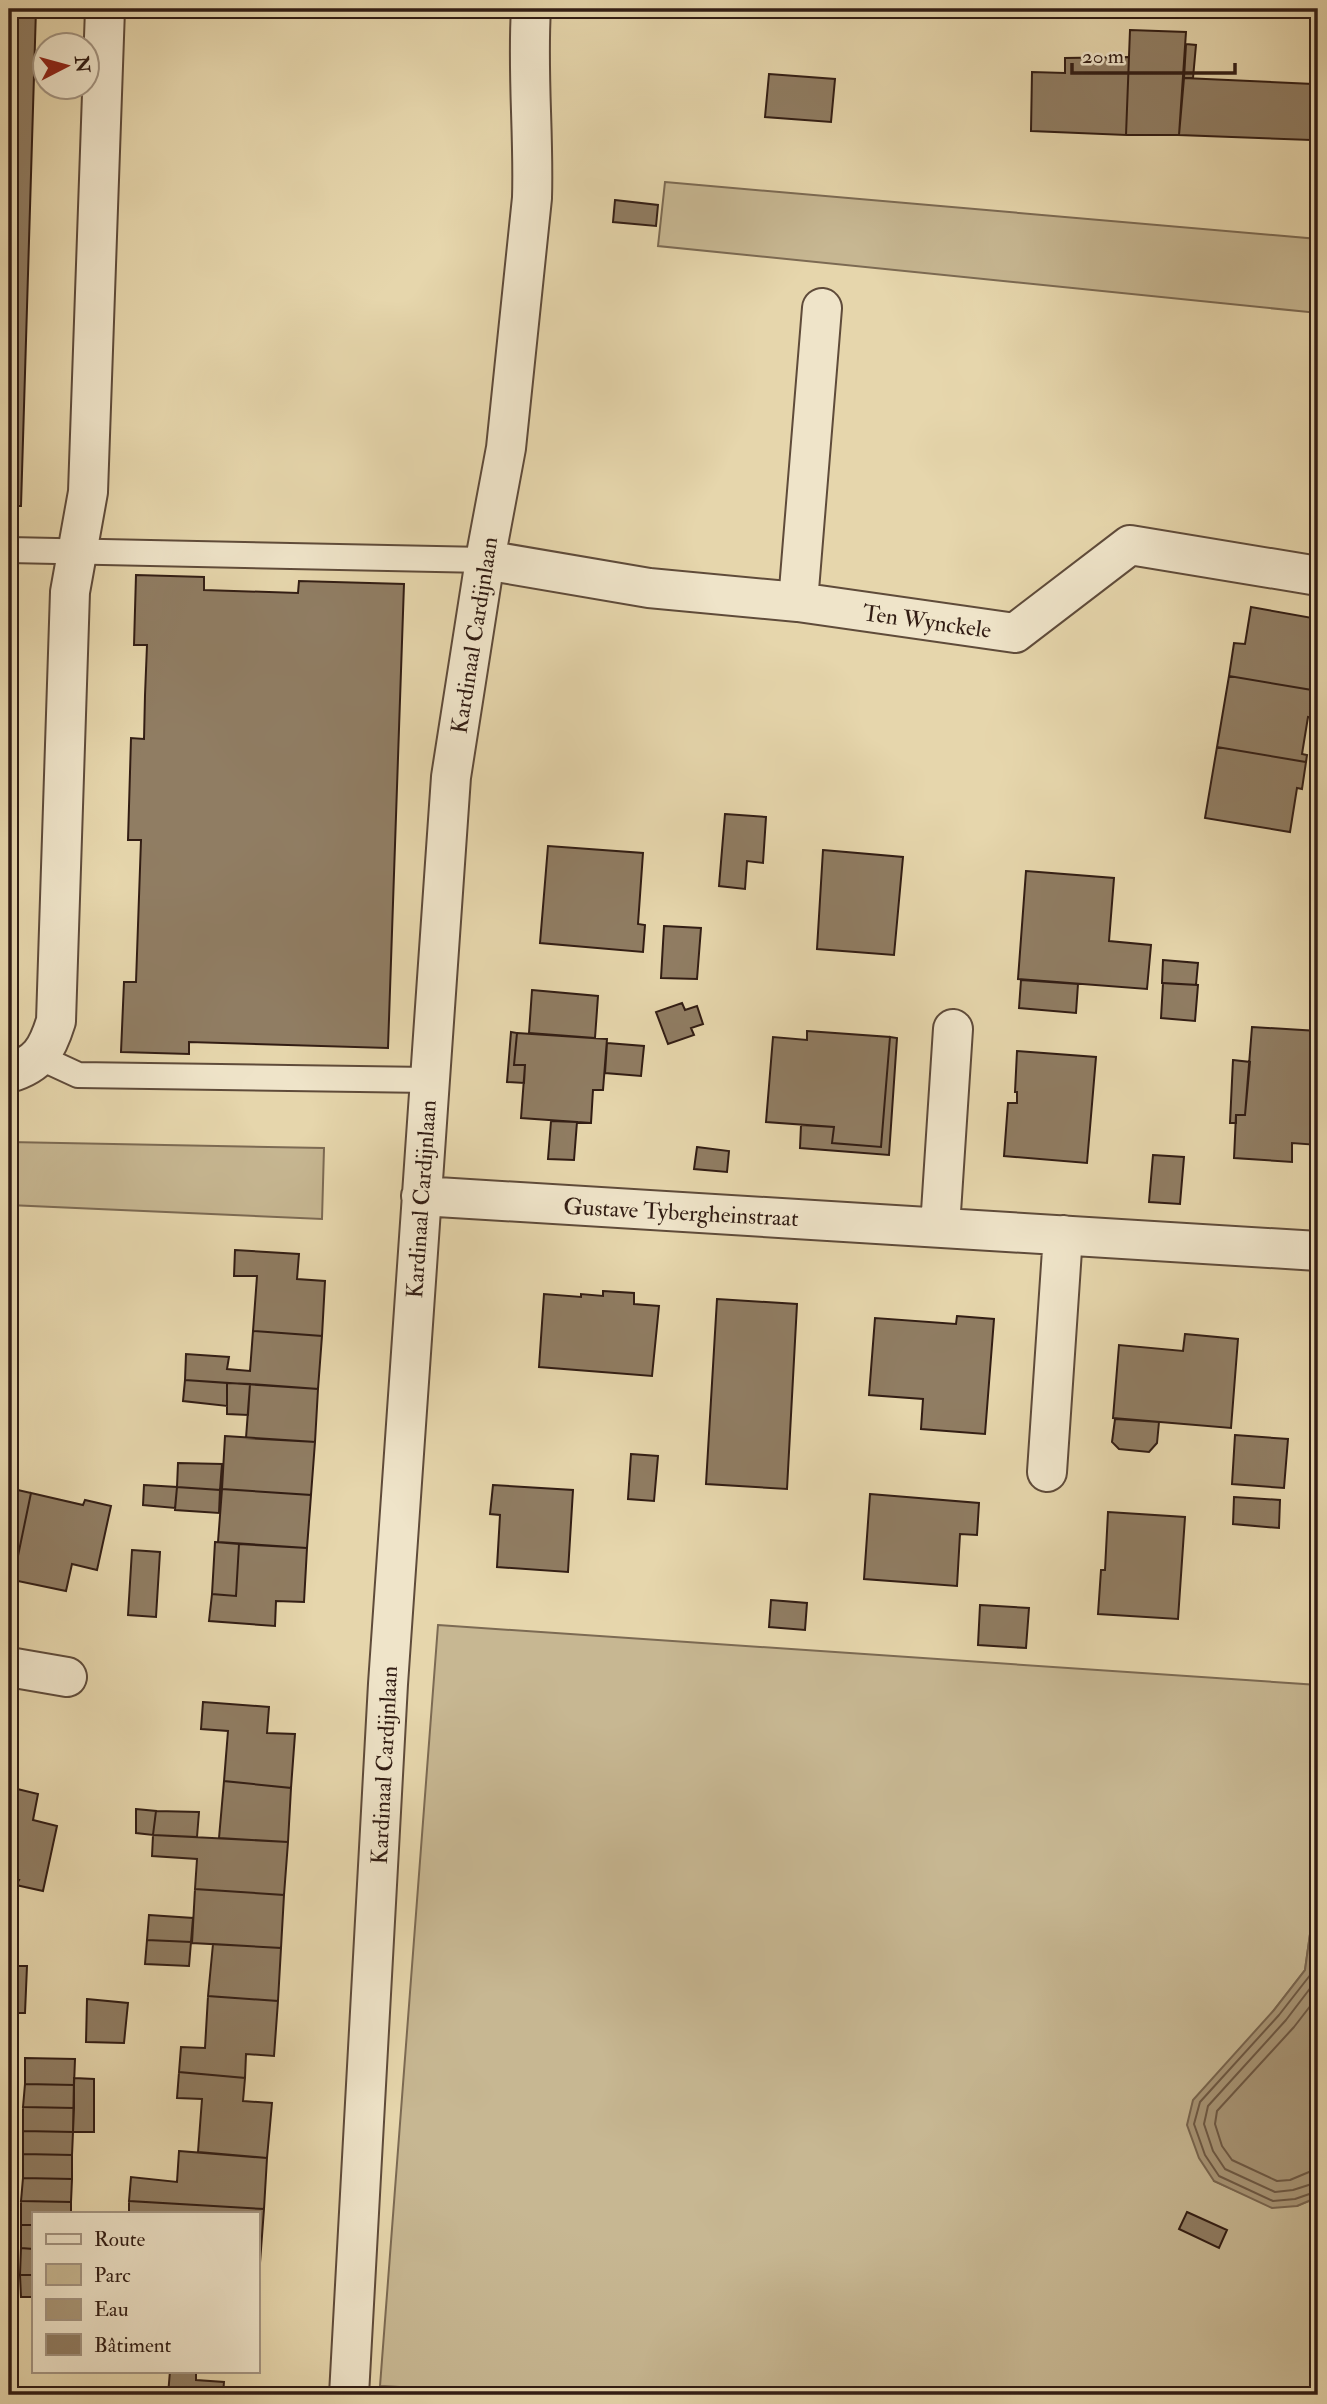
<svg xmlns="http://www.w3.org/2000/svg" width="1327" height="2404" font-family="'IM FELL Double Pica',serif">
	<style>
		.green { fill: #c7b792; stroke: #7c6a53; stroke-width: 2 }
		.water { fill: #a99778; stroke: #796650; stroke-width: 2 }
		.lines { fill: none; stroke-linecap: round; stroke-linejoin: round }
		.shore { stroke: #6e5a46; stroke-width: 2 }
		.building { fill: #907d63; stroke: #321d14; stroke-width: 2 }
		.service-casing { stroke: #5f4b3a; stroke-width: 28 }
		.minor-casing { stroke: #5f4b3a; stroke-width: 42 }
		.service { stroke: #efe4c9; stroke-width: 24 }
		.minor { stroke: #efe4c9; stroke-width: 38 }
		.labels { text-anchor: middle; stroke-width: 5; stroke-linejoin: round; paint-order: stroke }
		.street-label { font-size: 23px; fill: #321d14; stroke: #efe4c9 }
	</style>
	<rect width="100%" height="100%" fill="#e6d6ac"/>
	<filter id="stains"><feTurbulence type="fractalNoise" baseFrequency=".00286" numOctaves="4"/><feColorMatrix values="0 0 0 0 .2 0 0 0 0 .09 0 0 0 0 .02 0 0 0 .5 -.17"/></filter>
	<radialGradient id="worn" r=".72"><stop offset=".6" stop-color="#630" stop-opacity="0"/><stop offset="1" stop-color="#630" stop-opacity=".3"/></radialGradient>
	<!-- green -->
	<path class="green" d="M 665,182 L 1318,239 L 1318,313 L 658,246 Z
		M 9,1142 L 324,1148 L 322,1219 L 9,1205 Z
		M 438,1625 L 1318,1685 L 1318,1877 L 1305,1970 L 1274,2010 L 1214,2181 L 1241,2193 L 1297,2206 L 1318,2197 L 1318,2395 L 554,2395 L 380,2386 Z"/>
	<!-- water -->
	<path class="water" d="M 1318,1877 L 1318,2197 L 1297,2206 L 1272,2208 L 1214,2181 L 1199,2158 L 1187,2125 L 1193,2100 L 1274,2010 L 1305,1970 Z"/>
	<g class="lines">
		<!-- shore -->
		<path class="shore" d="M 1318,1927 L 1311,1974 L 1279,2015 L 1200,2102 L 1194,2124 L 1205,2155 L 1219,2176 L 1273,2201 L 1295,2199 L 1318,2191
			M 1318,1978 L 1286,2020 L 1208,2106 L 1204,2124 L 1213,2151 L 1225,2169 L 1275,2192 L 1293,2190 L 1318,2182
			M 1318,1996 L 1294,2027 L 1217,2111 L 1215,2124 L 1222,2146 L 1232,2160 L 1277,2181 L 1290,2180 L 1309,2172 L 1318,2172"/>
	</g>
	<!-- building -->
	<path class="building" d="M 9,9 L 36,9 L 21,506 L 9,506 Z
		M 1130,30 L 1186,32 L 1179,135 L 1126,135 Z
		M 1186,44 L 1196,45 L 1193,78 L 1184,78 Z
		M 1129,57 L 1126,135 L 1031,131 L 1032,72 L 1065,73 L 1065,58 Z
		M 769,74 L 835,79 L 831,122 L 765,117 Z
		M 1184,78 L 1313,84 L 1311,140 L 1179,135 Z
		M 615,200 L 658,205 L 656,226 L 613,222 Z
		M 136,575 L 204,577 L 204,590 L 298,593 L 299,581 L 404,584 L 388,1048 L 189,1042 L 189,1054 L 121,1052 L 124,982 L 136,982 L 141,840 L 128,840 L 131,738 L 144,739 L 145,695 L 147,645 L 134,645 Z
		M 1251,607 L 1318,619 L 1318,691 L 1229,676 L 1234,643 L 1245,644 Z
		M 1229,676 L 1318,691 L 1313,718 L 1308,717 L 1302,754 L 1307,755 L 1306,762 L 1217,747 Z
		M 1217,747 L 1306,762 L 1302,789 L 1297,788 L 1290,832 L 1205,818 Z
		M 725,814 L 766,817 L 763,863 L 747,861 L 745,889 L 719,886 Z
		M 548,846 L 643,853 L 638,924 L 645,925 L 643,952 L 540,943 Z
		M 823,850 L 903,857 L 894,955 L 817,949 Z
		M 1026,871 L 1114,878 L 1109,941 L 1151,945 L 1147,989 L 1018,979 Z
		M 664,926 L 701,928 L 697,979 L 661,978 Z
		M 1163,960 L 1198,963 L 1196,985 L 1162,983 Z
		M 1021,980 L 1078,984 L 1076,1013 L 1019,1008 Z
		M 1163,983 L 1198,985 L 1195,1021 L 1161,1018 Z
		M 532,990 L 598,996 L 595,1038 L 529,1033 Z
		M 682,1003 L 685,1010 L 697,1006 L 703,1024 L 691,1028 L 694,1035 L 668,1044 L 656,1012 Z
		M 1252,1027 L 1318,1031 L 1318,1145 L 1292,1143 L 1292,1162 L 1234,1158 L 1236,1115 L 1245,1115 Z
		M 807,1031 L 890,1037 L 881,1147 L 832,1143 L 834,1127 L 766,1122 L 773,1037 L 807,1040 Z
		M 511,1032 L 517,1033 L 514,1065 L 525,1065 L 524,1083 L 507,1082 Z
		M 517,1033 L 607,1039 L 603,1090 L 593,1090 L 591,1123 L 521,1118 L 525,1065 L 514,1065 Z
		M 890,1037 L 897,1038 L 889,1155 L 800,1148 L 801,1125 L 834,1127 L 832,1143 L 881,1147 Z
		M 607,1043 L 644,1046 L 641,1076 L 605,1073 Z
		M 1017,1051 L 1096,1057 L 1087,1163 L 1004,1156 L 1008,1103 L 1017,1103 L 1017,1092 L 1015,1092 Z
		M 1233,1060 L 1250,1062 L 1245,1115 L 1236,1115 L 1236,1123 L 1230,1123 Z
		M 551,1121 L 577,1122 L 574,1160 L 548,1159 Z
		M 697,1147 L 729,1151 L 727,1172 L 694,1169 Z
		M 1153,1155 L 1184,1157 L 1180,1204 L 1149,1202 Z
		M 235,1250 L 299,1254 L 297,1279 L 325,1281 L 322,1336 L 253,1331 L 257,1276 L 234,1276 Z
		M 603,1291 L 634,1293 L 634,1304 L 659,1306 L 652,1376 L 539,1367 L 544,1294 L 581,1297 L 581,1294 L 603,1296 Z
		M 717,1299 L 797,1304 L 787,1489 L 706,1484 Z
		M 957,1316 L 994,1319 L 985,1434 L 921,1429 L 923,1399 L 869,1395 L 875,1318 L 956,1324 Z
		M 253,1331 L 322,1336 L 318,1389 L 185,1380 L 186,1354 L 229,1357 L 227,1369 L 250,1371 Z
		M 1185,1334 L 1238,1339 L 1231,1428 L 1113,1418 L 1119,1345 L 1183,1351 Z
		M 185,1380 L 227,1383 L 227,1406 L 183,1401 Z
		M 227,1383 L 250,1384 L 248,1415 L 227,1414 Z
		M 250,1384 L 318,1389 L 315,1442 L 246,1438 Z
		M 1115,1419 L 1159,1422 L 1157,1443 L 1149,1452 L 1119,1449 L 1112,1442 Z
		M 9,1431 L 14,1432 L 12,1441 L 15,1442 L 9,1467 Z
		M 1235,1435 L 1288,1439 L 1284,1488 L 1232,1484 Z
		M 225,1436 L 315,1442 L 311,1495 L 222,1489 Z
		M 631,1454 L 658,1456 L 654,1501 L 628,1499 Z
		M 178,1463 L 222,1464 L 220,1490 L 177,1487 Z
		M 144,1485 L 177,1487 L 175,1508 L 143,1505 Z
		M 493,1485 L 573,1490 L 568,1572 L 497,1567 L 500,1515 L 490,1514 Z
		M 177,1487 L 220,1490 L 219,1513 L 175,1510 Z
		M 9,1488 L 31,1493 L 13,1580 L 9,1579 Z
		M 222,1489 L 311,1495 L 307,1548 L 218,1542 Z
		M 31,1493 L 83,1505 L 85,1500 L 111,1506 L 97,1570 L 72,1564 L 66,1591 L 13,1580 Z
		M 870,1494 L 979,1503 L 977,1535 L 960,1534 L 957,1586 L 864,1579 Z
		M 1234,1497 L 1280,1500 L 1279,1528 L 1233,1524 Z
		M 1108,1512 L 1185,1517 L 1178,1619 L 1098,1614 L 1101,1570 L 1105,1570 Z
		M 215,1542 L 239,1544 L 236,1596 L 212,1594 Z
		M 239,1544 L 307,1548 L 304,1602 L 276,1601 L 275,1626 L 209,1621 L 212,1594 L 236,1596 Z
		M 132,1550 L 160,1552 L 156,1617 L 128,1615 Z
		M 771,1600 L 807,1603 L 805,1630 L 769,1627 Z
		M 980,1605 L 1029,1608 L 1026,1648 L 978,1645 Z
		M 203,1702 L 269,1707 L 267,1733 L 295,1734 L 291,1788 L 224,1781 L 228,1731 L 201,1729 Z
		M 224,1781 L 291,1788 L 288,1842 L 219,1838 Z
		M 9,1787 L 38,1794 L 33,1820 L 57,1826 L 43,1891 L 16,1885 L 19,1880 L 9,1878 Z
		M 136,1809 L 156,1811 L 153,1835 L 136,1833 Z
		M 156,1811 L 199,1812 L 197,1837 L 153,1835 Z
		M 153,1835 L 288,1842 L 284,1895 L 195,1889 L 197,1859 L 152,1856 Z
		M 195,1889 L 284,1895 L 281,1948 L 192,1943 Z
		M 149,1915 L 193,1918 L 191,1942 L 147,1940 Z
		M 147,1940 L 191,1942 L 189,1966 L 145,1964 Z
		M 213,1944 L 281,1948 L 278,2001 L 208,1996 Z
		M 9,1966 L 27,1966 L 25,2013 L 9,2013 Z
		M 208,1996 L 278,2001 L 274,2056 L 246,2054 L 245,2078 L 179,2072 L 181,2047 L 205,2048 Z
		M 87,1999 L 128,2003 L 124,2043 L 86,2042 Z
		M 25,2058 L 75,2059 L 74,2085 L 25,2084 Z
		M 179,2072 L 245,2078 L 243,2101 L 272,2103 L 267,2158 L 198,2152 L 202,2099 L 177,2098 Z
		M 74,2078 L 94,2079 L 94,2132 L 73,2132 Z
		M 25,2084 L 74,2085 L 74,2108 L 23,2107 Z
		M 23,2107 L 74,2108 L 73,2132 L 23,2131 Z
		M 23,2131 L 73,2132 L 72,2155 L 23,2154 Z
		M 179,2151 L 267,2158 L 264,2209 L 129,2201 L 131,2177 L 177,2182 Z
		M 23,2154 L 72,2155 L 72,2179 L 23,2178 Z
		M 23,2178 L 72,2179 L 71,2202 L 21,2201 Z
		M 21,2201 L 71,2202 L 71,2213 L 33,2213 L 33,2225 L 21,2225 Z
		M 129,2201 L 264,2209 L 260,2263 L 257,2263 L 257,2213 L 129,2213 Z
		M 1187,2212 L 1227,2230 L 1219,2248 L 1179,2229 Z
		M 21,2225 L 33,2225 L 33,2249 L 21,2248 Z
		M 21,2248 L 33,2249 L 33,2275 L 20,2275 Z
		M 20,2275 L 33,2275 L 33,2297 L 21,2297 Z
		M 170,2371 L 196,2371 L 196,2380 L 224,2382 L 223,2395 L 168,2395 Z"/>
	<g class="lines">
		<defs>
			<path id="service" d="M 9,550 L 485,560
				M 39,1057 L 78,1075 L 429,1080"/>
			<path id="minor" d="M 485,560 L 649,588 L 798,602 L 1015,633 L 1130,545 L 1318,576
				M 798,602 L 822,308
				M 9,1073 C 39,1064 47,1050 56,1021 L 70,592 L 88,492 L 105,9
				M 421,1196 L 1318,1251
				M 940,1227 L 953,1029
				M 1047,1472 L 1063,1235
				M 9,1667 L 67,1677
				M 349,2395 L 388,1684 L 451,777 L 485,560 L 506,448 L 532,198 C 534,135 527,72 531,9"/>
		</defs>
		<!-- service casing -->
		<use href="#service" class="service-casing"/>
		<!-- minor casing -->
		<use href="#minor" class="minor-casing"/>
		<!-- service -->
		<use href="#service" class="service"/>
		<!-- minor -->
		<use href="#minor" class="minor"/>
	</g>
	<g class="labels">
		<!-- street labels -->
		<g class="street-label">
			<text transform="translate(927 621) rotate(8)" y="8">Ten Wynckele</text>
			<text transform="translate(474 635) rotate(-81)" y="8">Kardinaal Cardijnlaan</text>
			<text transform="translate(421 1199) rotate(-86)" y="8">Kardinaal Cardijnlaan</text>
			<text transform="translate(681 1212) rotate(3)" y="8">Gustave Tybergheinstraat</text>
			<text transform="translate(384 1765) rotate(-87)" y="8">Kardinaal Cardijnlaan</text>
		</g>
	</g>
	<!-- margin -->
	<rect width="1327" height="2404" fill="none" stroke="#e6d6ac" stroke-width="35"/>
	<rect x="10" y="10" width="1306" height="2383" fill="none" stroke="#321d14" stroke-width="3.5"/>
	<rect x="18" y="18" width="1292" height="2369" fill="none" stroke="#321d14" stroke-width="2"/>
	<!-- legend -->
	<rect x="32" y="2212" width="228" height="161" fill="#efe4c9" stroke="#a39481" stroke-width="2"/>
	<rect x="46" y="2234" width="35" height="10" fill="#efe4c9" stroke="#a39481" stroke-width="2"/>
	<text x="94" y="2246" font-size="21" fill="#321d14">Route</text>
	<rect x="46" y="2264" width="35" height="21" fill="#c7b792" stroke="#a39481" stroke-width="2"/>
	<text x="94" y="2282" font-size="21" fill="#321d14">Parc</text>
	<rect x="46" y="2299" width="35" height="21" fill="#a99778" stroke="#a39481" stroke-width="2"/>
	<text x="94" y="2316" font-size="21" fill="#321d14">Eau</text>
	<rect x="46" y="2334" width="35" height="21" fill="#907d63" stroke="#a39481" stroke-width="2"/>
	<text x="94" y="2352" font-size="21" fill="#321d14">Bâtiment</text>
	<!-- north arrow -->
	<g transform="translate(66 66) rotate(84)"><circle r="33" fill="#efe4c9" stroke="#a39481" stroke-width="2"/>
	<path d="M0-5L12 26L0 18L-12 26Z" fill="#8f2418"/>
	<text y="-10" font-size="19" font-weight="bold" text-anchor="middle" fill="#321d14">N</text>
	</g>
	<!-- scale -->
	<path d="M1072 63v10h163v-10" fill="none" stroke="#321d14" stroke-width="3.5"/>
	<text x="1082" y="63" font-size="21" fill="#321d14" stroke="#efe4c9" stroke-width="5" paint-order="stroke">20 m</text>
	<rect width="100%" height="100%" filter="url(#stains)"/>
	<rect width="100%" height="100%" fill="url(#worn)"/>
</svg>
